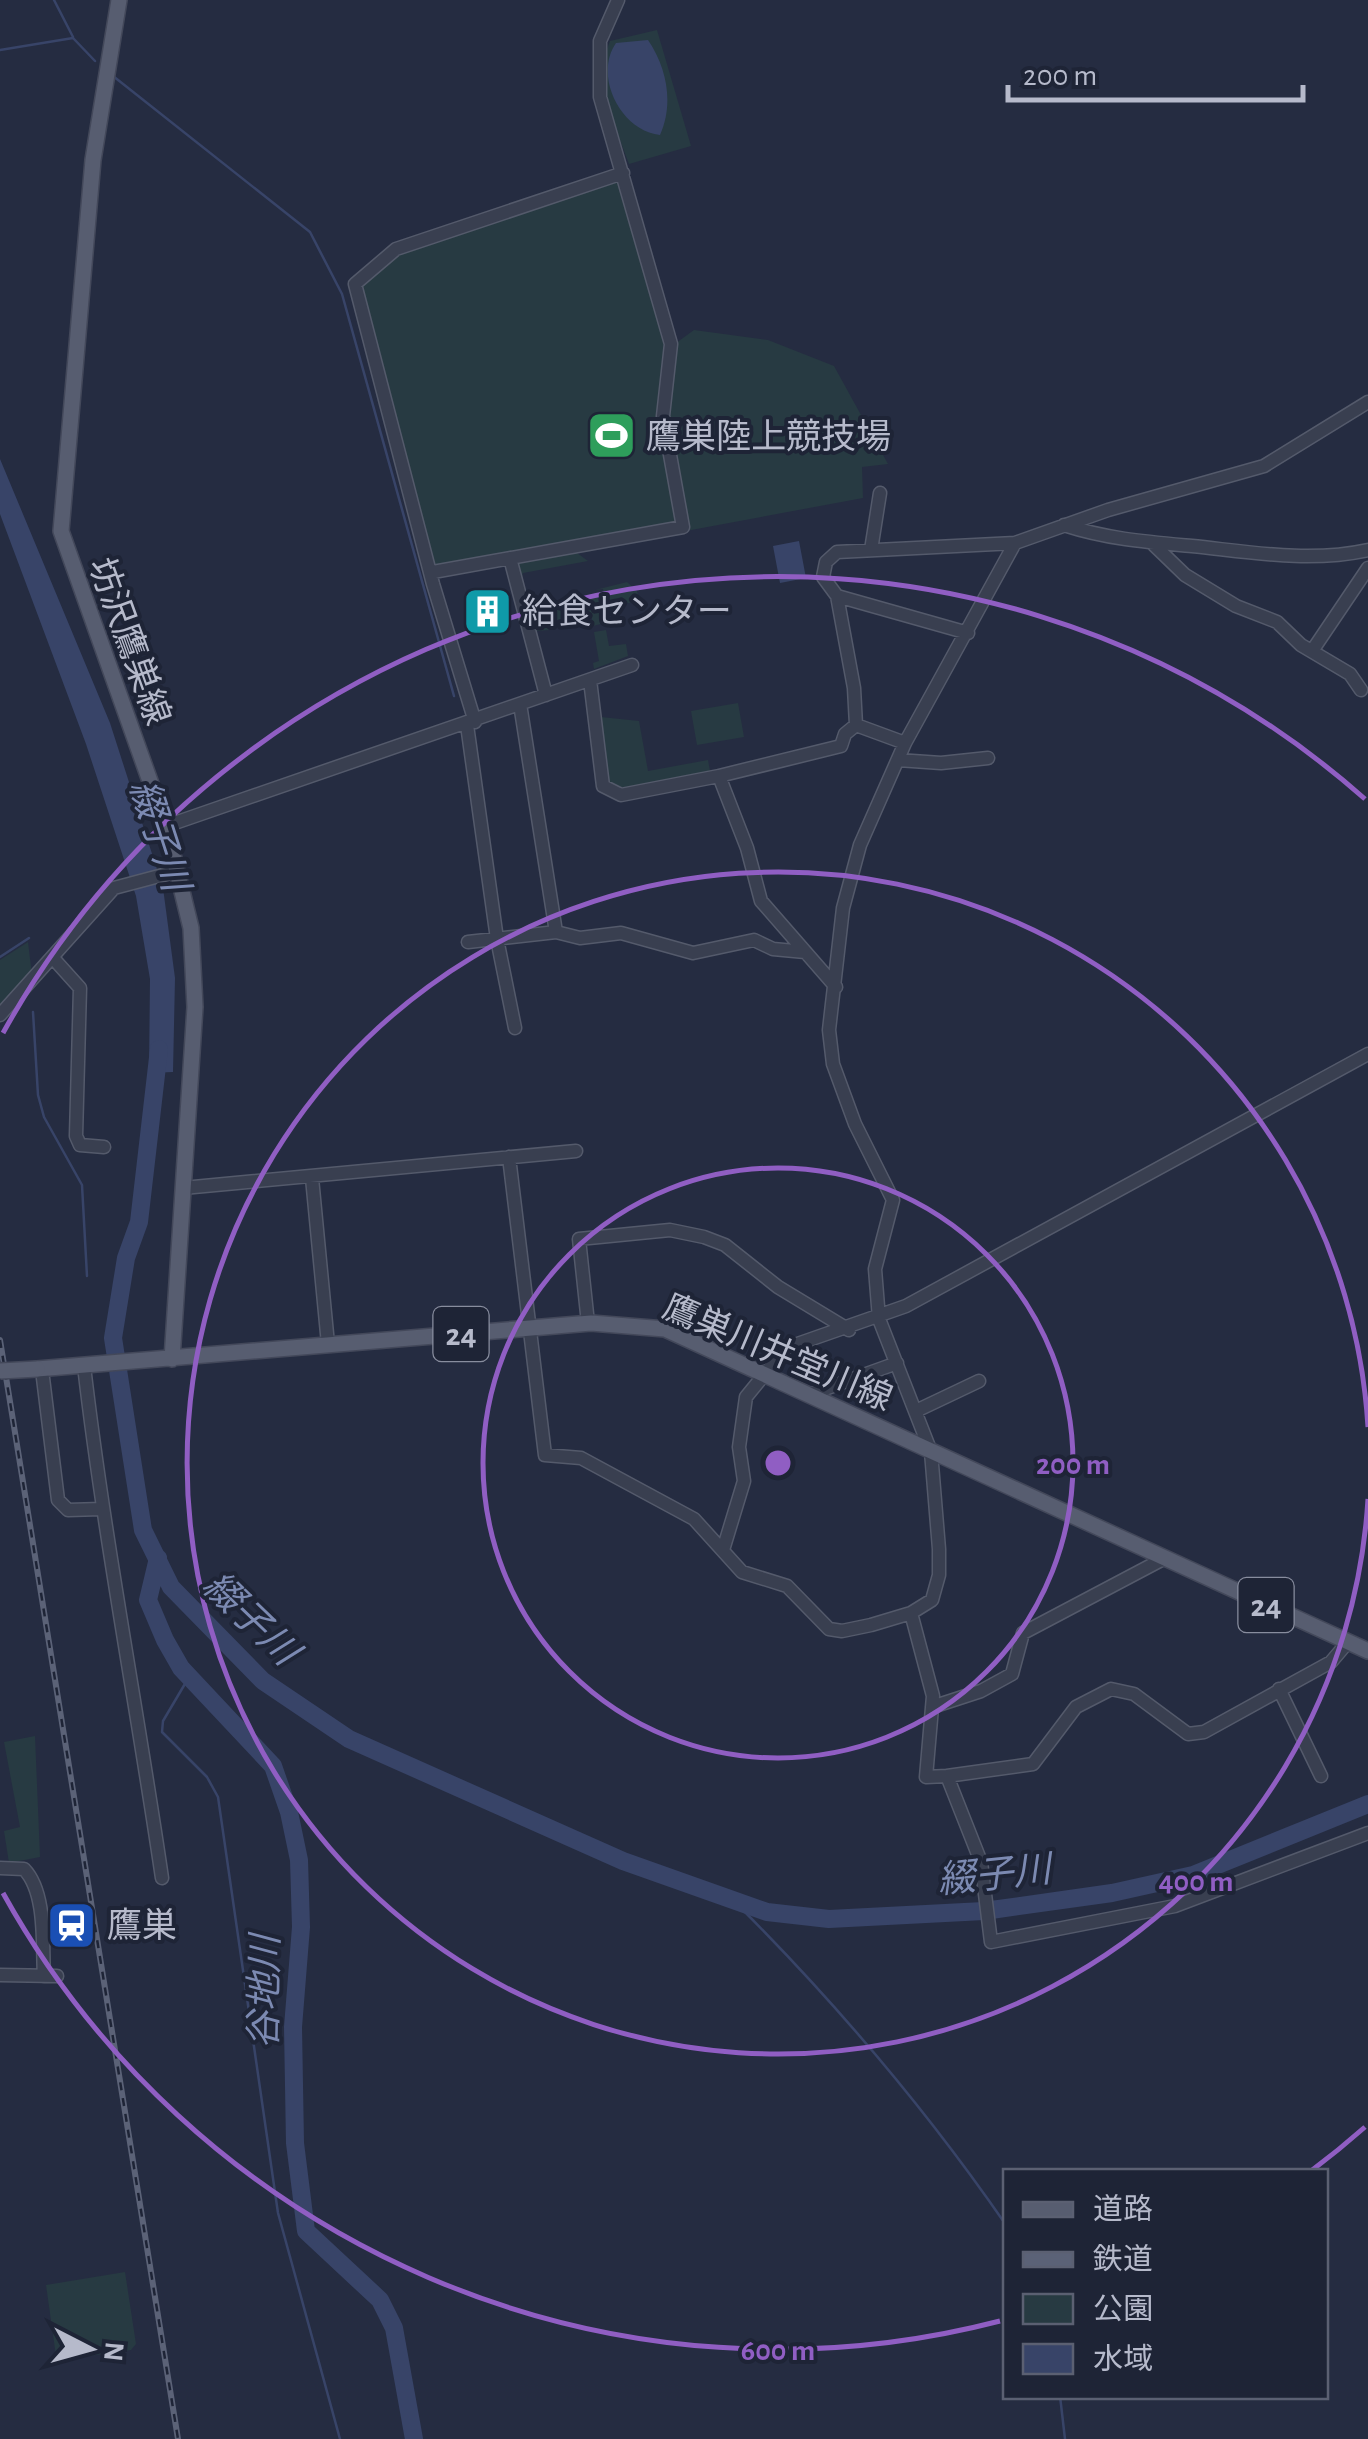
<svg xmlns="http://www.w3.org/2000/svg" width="1368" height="2439" font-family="'Alegreya Sans','Noto Sans JP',sans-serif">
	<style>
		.green { fill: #273a42 }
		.water { fill: #384468 }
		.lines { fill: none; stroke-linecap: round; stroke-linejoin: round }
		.stream { stroke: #384468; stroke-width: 2.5 }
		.river { stroke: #384468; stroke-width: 18 }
		.minor-casing { stroke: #545a6b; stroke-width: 15 }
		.major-casing { stroke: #43485a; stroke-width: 18 }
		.minor { stroke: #393f50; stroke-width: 12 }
		.major { stroke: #575d70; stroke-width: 15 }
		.rail-casing { stroke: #5b6277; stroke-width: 6 }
		.rail { stroke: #1e2436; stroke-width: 2.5; stroke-dasharray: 8; stroke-linecap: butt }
		.major-bridge-casing { stroke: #43485a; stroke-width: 18; stroke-linecap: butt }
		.major-bridge { stroke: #575d70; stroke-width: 15 }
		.ring { fill: none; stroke: #905ec3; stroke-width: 5 }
		.labels { text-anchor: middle; stroke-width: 8; stroke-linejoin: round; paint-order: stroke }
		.shield { fill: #1e2436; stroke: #888d9e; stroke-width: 2.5 }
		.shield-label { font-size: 32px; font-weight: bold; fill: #b6bacb }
		.poi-label { font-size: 35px; fill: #b6bacb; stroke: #1e2436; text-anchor: start }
		.street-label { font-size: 35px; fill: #b6bacb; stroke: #1e2436 }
		.water-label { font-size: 38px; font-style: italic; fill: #7c8ab2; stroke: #1e2436 }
		.centre { fill: #905ec3; stroke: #1e2436; stroke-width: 5 }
		.ring-label { font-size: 30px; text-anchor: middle; font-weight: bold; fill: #905ec3; stroke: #1e2436; stroke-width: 8; stroke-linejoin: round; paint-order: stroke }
	</style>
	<rect width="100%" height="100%" fill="#252c41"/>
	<!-- green -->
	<path class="green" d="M 657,30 L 691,146 L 629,164 C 615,125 593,81 610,41 Z
		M 623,173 L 672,346 L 694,330 L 768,340 L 834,366 L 888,464 L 862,467 L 863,498 L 438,577 L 355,284 L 379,261 Z
		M 577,553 L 588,561 L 523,573 L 521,581 L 516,564 Z
		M 627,582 L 637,591 L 639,601 L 606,607 L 603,589 L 595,590 Z
		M 597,595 L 604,623 L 593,626 L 591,613 L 549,622 L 550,630 L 536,631 L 529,607 Z
		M 606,630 L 609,646 L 626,644 L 628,656 L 594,669 L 593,663 L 599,661 L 594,632 Z
		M 738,703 L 744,737 L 697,745 L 691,711 Z
		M 601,717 L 639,721 L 648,771 L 708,760 L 710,771 C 693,780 625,795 609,783 Z
		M 28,942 L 32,975 L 0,1010 L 0,960 Z
		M 35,1736 L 40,1857 L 9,1863 L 4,1831 L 20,1827 L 4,1742 Z
		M 125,2272 L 136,2344 L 131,2350 L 61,2360 L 56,2356 L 46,2285 Z"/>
	<!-- water -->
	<path class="water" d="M 648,40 C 667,68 674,104 660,135 C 621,131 593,76 616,43 Z
		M 0,459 L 110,723 L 163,888 L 175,978 L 173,1072 L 149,1073 L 150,979 L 136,896 L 86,744 L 0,514 Z
		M 799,541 L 806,578 L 780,583 L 773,546 Z"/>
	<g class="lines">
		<!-- stream -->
		<path class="stream" d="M 54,0 L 73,37
			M 0,50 L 73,38 L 95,61
			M 113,76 L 310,232 L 342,294 L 454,696
			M 0,957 L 29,938
			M 33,1012 L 38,1095 L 44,1117 L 82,1185 L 87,1276
			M 189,1677 L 163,1721 L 162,1732 L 207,1777 L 218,1797 L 278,2213 L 340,2439
			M 735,1902 C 835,2002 926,2109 1006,2225
			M 1060,2396 L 1065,2439"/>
		<!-- river -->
		<path class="river" d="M 159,1049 L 139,1222 L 126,1258 L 113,1338 L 143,1530 L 171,1587 L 263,1681 L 349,1739 L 623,1861 L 767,1912 L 829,1919 L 984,1911 L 1112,1893 L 1193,1875 L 1368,1804
			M 158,1558 L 148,1600 L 165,1640 L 181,1668 L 273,1766 L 289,1812 L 299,1860 L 301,1927 L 293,2027 L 295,2143 L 306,2231 L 380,2300 L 394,2328 L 414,2439"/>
		<defs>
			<path id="minor" d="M 1064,525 C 1107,539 1147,542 1192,546 C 1250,552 1309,563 1368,550
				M 1154,545 L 1185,575 L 1236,606 L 1277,622 L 1301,645 L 1350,674 L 1361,690
				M 871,550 L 880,493
				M 510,558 L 546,695
				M 433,572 L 683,527 L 663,416 L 671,344 L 600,97 L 600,41 L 618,0
				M 837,596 L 854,688 L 856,725 L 905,743
				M 968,633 L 837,596 L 823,577 L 826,562 L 837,552 L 1015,543 L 1108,510 L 1264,466 L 1368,402
				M 1312,651 L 1368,568
				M 590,680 L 603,786 L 621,795 L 719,776 L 747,848 L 761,901 L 836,987
				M 475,722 L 433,584 L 355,284 L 396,249 L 623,173
				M 467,725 L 497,939 L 515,1028
				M 898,760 L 941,763 L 988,758
				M 719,776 L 841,746 L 845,734 L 856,725
				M 166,826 L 632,665
				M 556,932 L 580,938 L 621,933 L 693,953 L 754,940 L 773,949 L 805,952
				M 468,942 L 556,932 L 520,704
				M 53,958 L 80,988 L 76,1136 L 80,1145 L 104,1147
				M 0,1015 L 114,888 L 178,871
				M 509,1157 L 545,1455 L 581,1458 L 694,1519 L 742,1572 L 787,1586 L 829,1629 L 842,1631 L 871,1625 L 911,1613 L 932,1600 L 939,1575 L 939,1549 L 931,1452 L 879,1319 L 875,1269 L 893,1200 L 855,1124 L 833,1064 L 829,1030 L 843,908 L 860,845 L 905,743 L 1015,543
				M 312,1178 L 328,1344
				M 183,1188 L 576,1151
				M 588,1323 L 579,1239 L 670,1230 L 704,1237 L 725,1245 L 778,1287 L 849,1330
				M 84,1366 C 104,1537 137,1707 162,1878
				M 43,1378 L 58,1500 L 68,1510 L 101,1509
				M 808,1395 L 897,1363
				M 918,1410 L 979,1381
				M 723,1550 L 744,1481 L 739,1447 L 746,1397 L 786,1348 L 906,1306 L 1368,1054
				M 911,1613 L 933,1696 L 926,1777 L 947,1776 L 981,1862 L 991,1942 L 1175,1906 L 1368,1833
				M 1279,1689 L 1321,1776
				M 932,1707 L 981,1691 L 1012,1674 L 1023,1633 L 1165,1558
				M 947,1776 L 1033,1764 L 1076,1707 L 1111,1689 L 1134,1694 L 1188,1734 L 1204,1732 L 1331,1662 L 1348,1642
				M 0,1868 L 24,1869 C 47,1893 42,1945 44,1976
				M 0,1975 L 57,1976"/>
			<path id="major" d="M 119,0 L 93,160 L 61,531 L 166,826 L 191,928 L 195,1007 L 172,1359
				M 37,1369 L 591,1323 L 665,1329 L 1368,1651"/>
		</defs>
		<!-- minor casing -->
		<use href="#minor" class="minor-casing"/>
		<!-- major casing -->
		<use href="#major" class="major-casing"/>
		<!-- minor -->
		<use href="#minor" class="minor"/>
		<!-- major -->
		<use href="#major" class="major"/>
		<defs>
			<path id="rail" d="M 0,1340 L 178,2439"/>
		</defs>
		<!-- rail casing -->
		<use href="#rail" class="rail-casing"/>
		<!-- rail -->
		<use href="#rail" class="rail"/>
		<defs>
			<path id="major-bridge" d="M 0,1371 L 37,1369"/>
		</defs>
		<!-- major-bridge casing -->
		<use href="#major-bridge" class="major-bridge-casing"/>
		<!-- major-bridge -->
		<use href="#major-bridge" class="major-bridge"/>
	</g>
	<!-- distance rings -->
	<g class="ring">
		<circle cx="778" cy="1463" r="295"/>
		<path d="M1368 1499A591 591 0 1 1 1368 1427"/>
		<path d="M1365 2127A886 886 0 0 1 1311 2171M1000 2321A886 886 0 0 1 3 1893M3 1033A886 886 0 0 1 1365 799"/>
	</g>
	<!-- icons -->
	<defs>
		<symbol id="stadium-square" viewBox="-11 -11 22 22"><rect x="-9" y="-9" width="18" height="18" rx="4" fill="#2e9e5b" stroke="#1e2436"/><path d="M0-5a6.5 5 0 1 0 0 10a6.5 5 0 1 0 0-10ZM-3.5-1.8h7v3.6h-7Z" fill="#fff"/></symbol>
		<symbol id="building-square" viewBox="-11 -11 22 22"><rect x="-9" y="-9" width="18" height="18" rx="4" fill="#0f9aa8" stroke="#1e2436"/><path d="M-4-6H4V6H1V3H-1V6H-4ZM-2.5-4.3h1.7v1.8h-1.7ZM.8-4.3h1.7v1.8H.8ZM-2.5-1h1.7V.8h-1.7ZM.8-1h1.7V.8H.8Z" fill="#fff"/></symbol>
		<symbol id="station-square" viewBox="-11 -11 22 22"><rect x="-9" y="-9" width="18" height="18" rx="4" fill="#1a4fb4" stroke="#1e2436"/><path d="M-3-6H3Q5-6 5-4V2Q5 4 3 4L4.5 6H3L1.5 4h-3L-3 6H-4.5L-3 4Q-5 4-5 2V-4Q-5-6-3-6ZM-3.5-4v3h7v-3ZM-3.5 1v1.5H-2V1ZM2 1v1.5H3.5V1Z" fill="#fff"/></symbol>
	</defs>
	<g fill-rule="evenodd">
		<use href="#stadium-square" x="584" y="408" width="55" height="55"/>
		<use href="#building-square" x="460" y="584" width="55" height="55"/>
		<use href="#station-square" x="44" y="1898" width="55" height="55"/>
	</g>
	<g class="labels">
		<!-- shield labels -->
		<g class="shield">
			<rect x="433.5" y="1307" width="55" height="54" rx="8"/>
			<rect x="1238.5" y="1578" width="55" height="54" rx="8"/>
		</g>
		<g class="shield-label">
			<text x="461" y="1345">24</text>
			<text x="1266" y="1616">24</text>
		</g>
		<!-- poi labels -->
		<g class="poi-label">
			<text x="646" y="448">鷹巣陸上競技場</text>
			<text x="522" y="623">給食センター</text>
			<text x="107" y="1937">鷹巣</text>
		</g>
		<!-- street labels -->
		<g class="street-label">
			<text transform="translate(130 641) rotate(70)" y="12">坊沢鷹巣線</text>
			<text transform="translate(778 1352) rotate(23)" y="12">鷹巣川井堂川線</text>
		</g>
		<!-- water labels -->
		<g class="water-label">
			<text transform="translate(160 835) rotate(72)" y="13">綴子川</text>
			<text transform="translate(251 1618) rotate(44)" y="13">綴子川</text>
			<text transform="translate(994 1874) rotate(-6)" y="13">綴子川</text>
			<text transform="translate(264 1992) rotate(-89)" y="13">谷地川</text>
		</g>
	</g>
	<circle cx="778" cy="1463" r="15" class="centre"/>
	<g class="ring-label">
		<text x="1073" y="1474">200 m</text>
		<text x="1196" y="1891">400 m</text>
		<text x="778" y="2360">600 m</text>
	</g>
	<!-- legend -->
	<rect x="1003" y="2169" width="325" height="230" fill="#1e2436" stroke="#5b6072" stroke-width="2.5"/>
	<rect x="1023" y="2202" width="50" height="15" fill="#575d70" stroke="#5b6072" stroke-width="2.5"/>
	<text x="1093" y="2219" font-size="30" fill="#b6bacb">道路</text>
	<rect x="1023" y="2252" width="50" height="15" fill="#5b6277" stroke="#5b6072" stroke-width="2.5"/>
	<text x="1093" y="2269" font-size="30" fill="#b6bacb">鉄道</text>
	<rect x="1023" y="2294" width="50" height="30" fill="#273a42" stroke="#5b6072" stroke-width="2.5"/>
	<text x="1093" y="2319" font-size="30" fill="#b6bacb">公園</text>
	<rect x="1023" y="2344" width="50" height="30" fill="#384468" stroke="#5b6072" stroke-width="2.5"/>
	<text x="1093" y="2369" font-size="30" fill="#b6bacb">水域</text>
	<!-- north arrow -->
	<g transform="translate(90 2349) rotate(96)" stroke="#1e2436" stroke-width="8" paint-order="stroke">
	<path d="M0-8L18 38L0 25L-18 38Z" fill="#b6bacb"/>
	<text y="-15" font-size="28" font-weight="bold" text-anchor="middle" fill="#b6bacb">N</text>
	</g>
	<!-- scale -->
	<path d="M1008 85v15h295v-15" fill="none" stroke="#b6bacb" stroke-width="5"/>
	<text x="1023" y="85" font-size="30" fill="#b6bacb" stroke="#1e2436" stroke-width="8" paint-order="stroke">200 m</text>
</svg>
